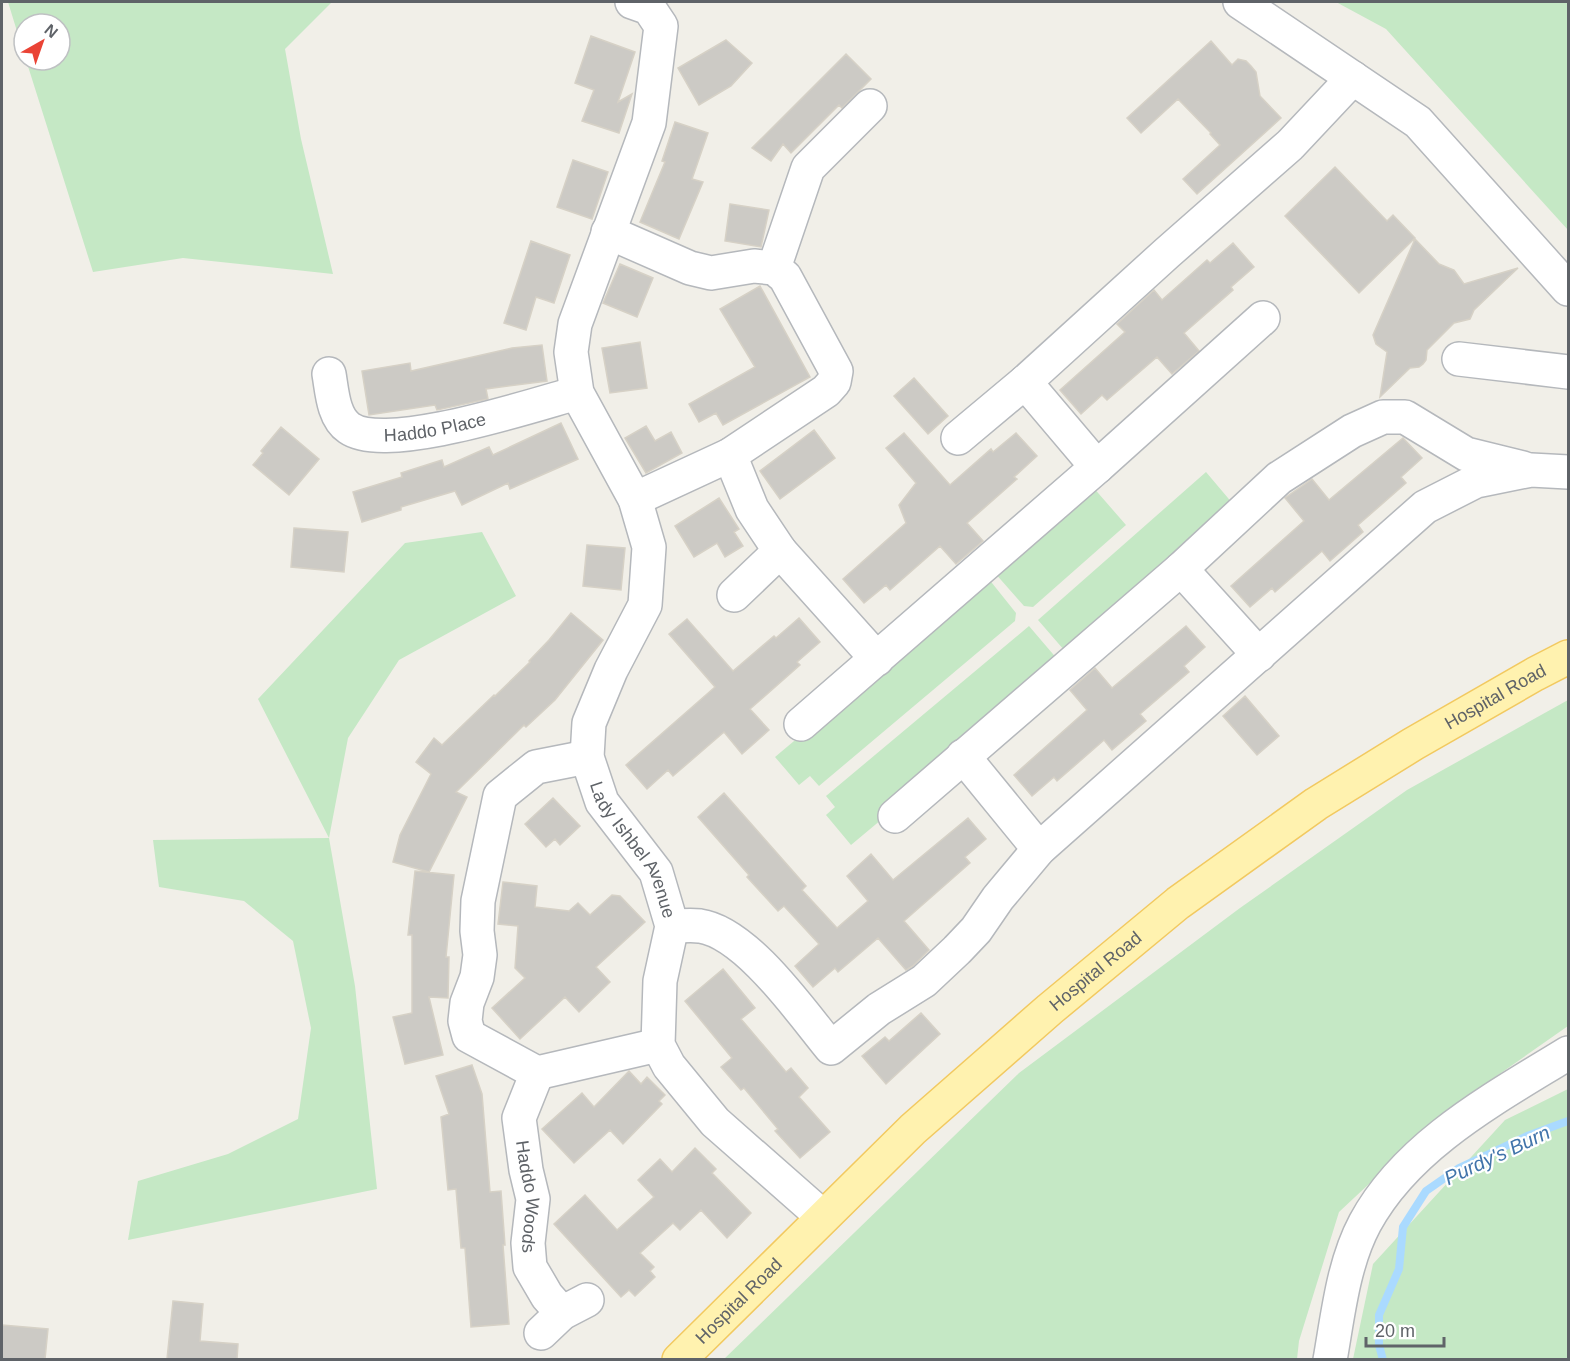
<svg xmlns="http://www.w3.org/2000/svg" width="1570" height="1361" font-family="Arial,sans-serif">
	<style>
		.green { fill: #c5e8c5 }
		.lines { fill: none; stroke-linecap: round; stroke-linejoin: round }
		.stream { stroke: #aadaff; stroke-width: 8 }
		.building { fill: #cccac5; stroke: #d6d1c6; stroke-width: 1.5 }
		.minor-casing { stroke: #b5b8bc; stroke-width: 36 }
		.major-casing { stroke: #f2c960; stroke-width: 36 }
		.minor { stroke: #fff; stroke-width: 33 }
		.major { stroke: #fff2af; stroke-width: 33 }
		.labels { text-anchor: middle; stroke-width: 4.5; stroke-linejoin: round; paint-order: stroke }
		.street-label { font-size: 18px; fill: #5f6368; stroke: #fff }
		.water-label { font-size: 20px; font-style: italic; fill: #4174aa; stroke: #fff }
	</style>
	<rect width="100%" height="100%" fill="#f1efe8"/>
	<!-- green -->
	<path class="green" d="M 8,2 L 332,2 L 285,49 L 301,139 L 333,274 L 183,258 L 93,272 L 26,60 L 60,60 L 60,24 L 24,24 L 24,54 Z
		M 1336,2 L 1568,2 L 1568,230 L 1386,29 Z
		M 1206,472 L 1239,511 L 1071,658 L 1038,620 Z
		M 1092,486 L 1126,525 L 1033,607 L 1024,606 L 994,572 Z
		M 482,532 L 516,596 L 399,660 L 348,738 L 329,838 L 355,986 L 377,1189 L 128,1240 L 138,1181 L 228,1154 L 298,1119 L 311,1028 L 293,941 L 244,901 L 159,887 L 153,840 L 329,838 L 258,699 L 405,543 Z
		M 988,578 L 1016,613 L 1015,621 L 819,786 L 810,776 L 799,785 L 775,757 Z
		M 1029,626 L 1064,667 L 851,845 L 826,815 L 835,807 L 826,796 Z
		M 1568,700 L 1568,1026 L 1448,1110 L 1339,1212 L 1299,1341 L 1297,1359 L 723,1360 L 1019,1073 L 1240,908 L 1407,790 Z
		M 1568,1089 L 1568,1359 L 1353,1359 L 1373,1264 L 1505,1120 Z"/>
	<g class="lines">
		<!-- stream -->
		<path class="stream" d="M 1383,1360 L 1379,1345 L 1379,1315 L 1399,1269 L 1403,1227 L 1426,1191 L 1459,1168 L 1527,1136 L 1568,1121"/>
	</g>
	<!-- building -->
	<path class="building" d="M 591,36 L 635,52 L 618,102 L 632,94 L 619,133 L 582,121 L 594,90 L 575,83 Z
		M 726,40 L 752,63 L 731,86 L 699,105 L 678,68 Z
		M 1211,41 L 1232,65 L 1238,59 L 1246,61 L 1251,66 L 1256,72 L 1260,96 L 1281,118 L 1197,194 L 1183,179 L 1220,145 L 1210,134 L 1211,133 L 1178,99 L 1141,133 L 1127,118 Z
		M 846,54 L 871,79 L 842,108 L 839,105 L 791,153 L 783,144 L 771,161 L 752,148 Z
		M 675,122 L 708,133 L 692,179 L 703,182 L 679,239 L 640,222 L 665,162 L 662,161 Z
		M 573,160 L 608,172 L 592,219 L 557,207 Z
		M 1335,167 L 1387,221 L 1393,215 L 1415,238 L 1359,293 L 1285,216 Z
		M 730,204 L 769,210 L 761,247 L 725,241 Z
		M 1415,239 L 1439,264 L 1454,270 L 1464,284 L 1518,268 L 1474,310 L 1470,319 L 1454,323 L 1427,350 L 1426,360 L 1423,364 L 1419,367 L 1410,368 L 1380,397 L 1387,352 L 1376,344 L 1373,335 Z
		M 531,241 L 570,255 L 554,303 L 536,297 L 526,330 L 504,323 Z
		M 1233,243 L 1254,267 L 1231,287 L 1233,290 L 1184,333 L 1199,351 L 1172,374 L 1157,357 L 1107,400 L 1102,395 L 1081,414 L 1060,390 L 1125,332 L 1117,324 L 1154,290 L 1162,300 L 1207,260 L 1210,263 Z
		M 620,264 L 653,278 L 637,317 L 603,303 Z
		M 760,286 L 810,377 L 723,425 L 716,413 L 699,422 L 689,404 L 755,367 L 720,309 Z
		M 640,342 L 647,388 L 610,393 L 602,348 Z
		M 542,345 L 547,381 L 486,389 L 488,399 L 437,410 L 435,405 L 369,415 L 362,371 L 410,363 L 411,371 L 512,348 Z
		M 914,378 L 948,416 L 928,434 L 894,396 Z
		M 561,423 L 578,459 L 510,489 L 508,483 L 462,505 L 455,491 L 401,507 L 401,510 L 362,522 L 353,492 L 402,477 L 401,473 L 442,460 L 444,467 L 489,447 L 493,455 Z
		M 646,426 L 655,441 L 671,432 L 682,453 L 646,473 L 625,438 Z
		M 281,427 L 319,459 L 289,495 L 253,465 L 263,453 L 261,451 Z
		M 814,430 L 835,458 L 780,499 L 760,471 Z
		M 904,433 L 950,485 L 991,449 L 993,452 L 1016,433 L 1037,456 L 1014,477 L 1017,479 L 967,523 L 983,541 L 956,564 L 940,546 L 890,590 L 886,585 L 864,603 L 843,579 L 906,523 L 899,505 L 916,483 L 886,448 Z
		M 1403,438 L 1422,458 L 1401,477 L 1406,483 L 1358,525 L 1363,532 L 1330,561 L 1322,551 L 1275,592 L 1272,588 L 1250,607 L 1231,586 L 1304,521 L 1285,498 L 1312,479 L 1329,500 Z
		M 719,498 L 739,529 L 734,532 L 743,546 L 725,557 L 717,543 L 694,557 L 675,526 Z
		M 294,528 L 348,532 L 344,572 L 291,567 Z
		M 587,545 L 625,548 L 621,590 L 583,586 Z
		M 571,613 L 603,640 L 555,700 L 526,727 L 524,725 L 456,792 L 467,797 L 429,872 L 393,862 L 400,835 L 431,774 L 416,762 L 434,738 L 442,745 L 494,695 L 495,696 L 530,662 L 529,661 L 549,640 Z
		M 799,618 L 820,642 L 797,662 L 800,665 L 750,709 L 769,730 L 742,754 L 724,732 L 673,776 L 668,770 L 647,789 L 626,765 L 715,687 L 669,634 L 687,619 L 733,671 L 774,636 L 776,638 Z
		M 1186,626 L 1205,647 L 1184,666 L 1189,672 L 1140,714 L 1146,721 L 1112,750 L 1104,740 L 1057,781 L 1054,777 L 1032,796 L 1014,775 L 1087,710 L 1070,690 L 1095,668 L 1112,688 Z
		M 1245,696 L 1279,736 L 1257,755 L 1223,716 Z
		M 724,793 L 806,886 L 802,890 L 837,928 L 868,901 L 847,876 L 871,854 L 893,880 L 968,818 L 986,839 L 965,857 L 970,863 L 904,921 L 929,950 L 913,966 L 906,970 L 878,938 L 838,972 L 835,968 L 813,987 L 795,966 L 819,944 L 784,906 L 778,911 L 747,877 L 749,875 L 698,817 Z
		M 553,798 L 580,826 L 560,845 L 555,839 L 546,847 L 525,824 Z
		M 415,871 L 454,875 L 446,957 L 449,957 L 448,998 L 429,997 L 443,1055 L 405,1064 L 393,1017 L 412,1013 L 412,935 L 408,935 Z
		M 503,882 L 537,886 L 535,907 L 569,911 L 578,903 L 590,915 L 612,895 L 620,896 L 645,922 L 596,967 L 610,982 L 579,1012 L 565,997 L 520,1039 L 492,1008 L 525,978 L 515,968 L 518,926 L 498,924 Z
		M 723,969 L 755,1008 L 741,1019 L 786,1072 L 791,1068 L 808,1088 L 799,1097 L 830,1132 L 800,1158 L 775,1131 L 778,1129 L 744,1088 L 741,1090 L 721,1067 L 732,1058 L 685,1001 Z
		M 921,1013 L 940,1034 L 886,1084 L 862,1056 L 885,1037 L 889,1041 Z
		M 472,1065 L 482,1094 L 490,1192 L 501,1191 L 505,1245 L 503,1245 L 509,1324 L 471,1327 L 465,1248 L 461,1248 L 456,1189 L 448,1190 L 441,1117 L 449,1114 L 436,1076 Z
		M 629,1071 L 641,1084 L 647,1077 L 665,1095 L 659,1101 L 662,1104 L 623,1144 L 610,1130 L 574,1163 L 542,1129 L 582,1093 L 594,1107 Z
		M 695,1148 L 716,1169 L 712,1173 L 751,1213 L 727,1238 L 701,1210 L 680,1230 L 673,1223 L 640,1253 L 654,1267 L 650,1271 L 655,1277 L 635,1296 L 629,1290 L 621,1297 L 554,1224 L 585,1195 L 617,1230 L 654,1197 L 638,1180 L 660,1159 L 672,1172 Z
		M 173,1301 L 203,1304 L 200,1341 L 238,1344 L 237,1359 L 167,1359 Z
		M 2,1325 L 48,1329 L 45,1359 L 2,1359 Z"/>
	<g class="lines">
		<defs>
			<g id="minor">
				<path id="s1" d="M 632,2 L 649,8 L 661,26 L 649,123 L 575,324 L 571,352 L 577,393 L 635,499 L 649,547 L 645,605 L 611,670 L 589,723 L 587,757 L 602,802 L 656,872 L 672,926 L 660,981 L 658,1045 L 669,1066 L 715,1122 L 823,1217"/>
				<path d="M 1240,2 L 1418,122 L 1568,289"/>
				<path d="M 608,232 L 690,268 L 711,273 L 754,266 L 774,268 L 785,277 L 836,371 L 834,382 L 826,391 L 730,455 L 635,499"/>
				<path d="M 774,268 L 808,168 L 870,106"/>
				<path d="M 1459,359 L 1568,372"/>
				<path id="s2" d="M 329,374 C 332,391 333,417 349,428 C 386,454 533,405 577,393"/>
				<path d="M 1025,382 L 1097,467 L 1263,318"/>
				<path d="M 958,438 L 1025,382 L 1167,253 L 1290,145 L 1353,78"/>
				<path d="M 730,455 L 752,509 L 780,551 L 877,659"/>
				<path d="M 1181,569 L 1279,478 L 1352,431 L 1383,417 L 1405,417 L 1466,454 L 1523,468"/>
				<path d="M 734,595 L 780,551"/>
				<path d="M 801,724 L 1097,467"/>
				<path d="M 963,756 L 1039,849"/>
				<path d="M 587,757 L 536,767 L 500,796 L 478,901 L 477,931 L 480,955 L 477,977 L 467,1003 L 465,1021 L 469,1036 L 537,1073 L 658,1045"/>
				<path d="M 895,816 L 1181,569 L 1259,655"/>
				<path d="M 672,926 C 681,926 691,925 700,926 C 747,933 802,1013 831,1048 L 879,1009 L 924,981 L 957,950 L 976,930 L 998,898 L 1039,849 L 1425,507 L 1476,481 L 1531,470 L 1568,472"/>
				<path id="s3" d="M 537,1073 L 519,1118 L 526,1170 L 533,1199 L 528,1243 L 530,1267 L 547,1296 L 562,1313"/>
				<path d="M 541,1333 L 562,1313 L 587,1300"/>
				<path d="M 1330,1360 C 1338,1315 1343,1264 1365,1223 C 1407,1145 1495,1098 1568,1053"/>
			</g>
			<g id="major">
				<path id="s4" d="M 679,1360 L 913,1129 L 1050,1009 L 1178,903 L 1316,804 L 1413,744 L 1535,674 L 1568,657"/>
			</g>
		</defs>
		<!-- minor casing -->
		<use href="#minor" class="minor-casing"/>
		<!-- major casing -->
		<use href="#major" class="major-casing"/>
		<!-- minor -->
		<use href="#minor" class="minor"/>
		<!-- major -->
		<use href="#major" class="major"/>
	</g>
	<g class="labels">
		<!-- street labels -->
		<g class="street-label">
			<text dy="6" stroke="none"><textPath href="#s2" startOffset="147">Haddo Place</textPath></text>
			<text dy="6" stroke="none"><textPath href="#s4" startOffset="1056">Hospital Road</textPath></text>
			<text dy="6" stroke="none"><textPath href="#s1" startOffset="920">Lady Ishbel Avenue</textPath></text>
			<text dy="6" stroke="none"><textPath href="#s4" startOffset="570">Hospital Road</textPath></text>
			<text dy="6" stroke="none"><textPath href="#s3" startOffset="128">Haddo Woods</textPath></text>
			<text dy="6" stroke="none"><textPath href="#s4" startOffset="84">Hospital Road</textPath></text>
		</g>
		<!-- water labels -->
		<g class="water-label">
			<text transform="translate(1497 1155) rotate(-25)" y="7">Purdy's Burn</text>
		</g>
	</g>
	<!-- border -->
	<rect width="1570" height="1361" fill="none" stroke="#5f6368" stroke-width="6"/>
	<!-- north arrow -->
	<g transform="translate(42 42) rotate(40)"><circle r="28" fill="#ffffff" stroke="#bfc1c3" stroke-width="1.5"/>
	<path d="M0-4.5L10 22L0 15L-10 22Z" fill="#ea4335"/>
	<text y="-9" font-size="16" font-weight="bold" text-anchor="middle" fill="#5f6368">N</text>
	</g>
	<!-- scale -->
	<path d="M1366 1337v9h78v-9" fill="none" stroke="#5f6368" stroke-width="3"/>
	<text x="1375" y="1337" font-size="18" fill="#5f6368" stroke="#ffffff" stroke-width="4.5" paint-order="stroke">20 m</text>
</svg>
